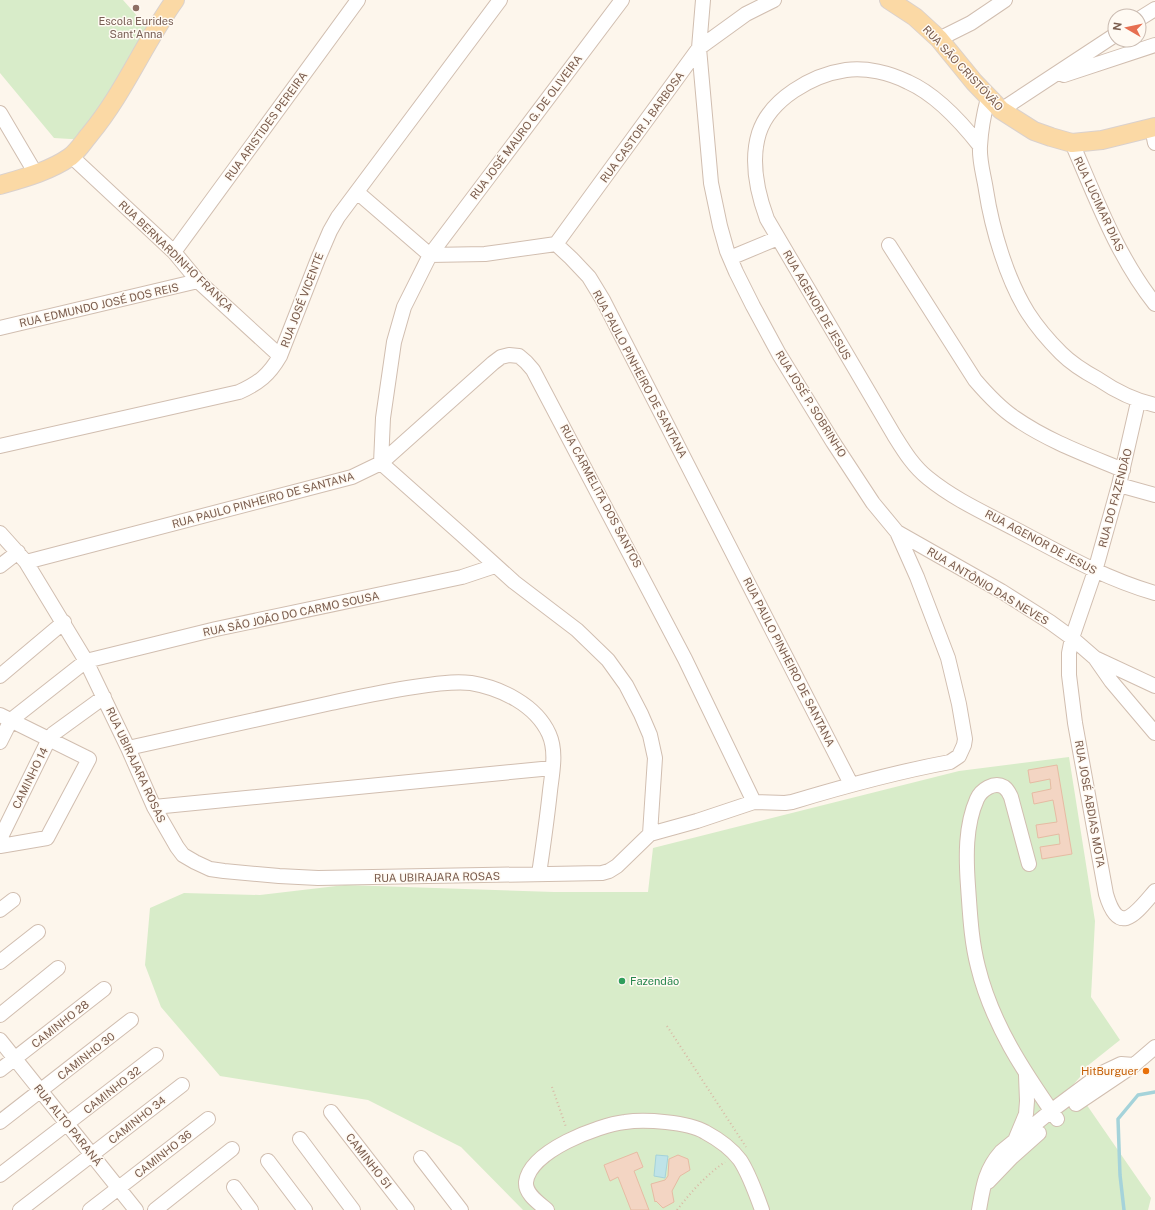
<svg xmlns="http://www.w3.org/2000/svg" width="1155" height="1210" font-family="'Public Sans',sans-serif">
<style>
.green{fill:#d8ecc9}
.water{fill:#bfe3e8;stroke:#a5d3da}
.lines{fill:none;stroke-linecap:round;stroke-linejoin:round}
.stream{stroke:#a5d3da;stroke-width:3.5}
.building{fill:#f3d5c3;stroke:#e6bba3}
.minor-casing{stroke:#d1beb0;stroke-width:16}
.major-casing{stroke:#dad1cd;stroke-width:20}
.path{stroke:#d9b8a5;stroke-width:2;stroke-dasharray:1 3;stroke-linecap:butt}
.minor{stroke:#fff;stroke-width:14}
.major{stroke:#fbd9a5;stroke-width:18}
.education-dot{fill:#8d6e63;stroke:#fffaf3;stroke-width:1.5}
.leisure-dot{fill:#2e9e5b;stroke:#fffaf3;stroke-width:1.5}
.food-dot{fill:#e8710a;stroke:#fffaf3;stroke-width:1.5}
.labels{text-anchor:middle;stroke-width:3;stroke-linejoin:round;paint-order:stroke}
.education-label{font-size:11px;fill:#785e54;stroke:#fffaf3}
.street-label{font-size:11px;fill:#7a5c4d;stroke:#fffaf3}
.leisure-label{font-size:11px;fill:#27864d;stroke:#fffaf3;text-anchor:start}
.food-label{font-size:11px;fill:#c56008;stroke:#fffaf3;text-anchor:end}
</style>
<rect width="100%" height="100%" fill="#fdf6ec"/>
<path class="green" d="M 0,0 L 123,0 L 154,35 L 87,140 L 54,138 L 0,73 Z
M 1069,757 L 1095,921 L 1091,997 L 1120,1040 L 1081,1071 L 1080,1077 L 1073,1085 L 1151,1198 L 1148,1210 L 523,1210 L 461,1147 L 368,1100 L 220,1076 L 161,1007 L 145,965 L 150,908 L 184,893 L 260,895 L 345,885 L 554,892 L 648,892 L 653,848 L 959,771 Z"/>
<path class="water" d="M 656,1155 L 668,1156 L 665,1178 L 654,1176 Z"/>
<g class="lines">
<path class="stream" d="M 1124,1210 L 1120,1175 L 1118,1119 L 1138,1095 L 1155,1092"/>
</g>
<path class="building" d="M 1057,765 L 1072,854 L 1042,859 L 1040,847 L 1060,844 L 1059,834 L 1038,838 L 1036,825 L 1057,822 L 1053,800 L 1034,804 L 1032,793 L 1051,789 L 1050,779 L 1030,783 L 1028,770 Z
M 637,1152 L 643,1167 L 634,1171 L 649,1210 L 631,1210 L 618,1177 L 610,1181 L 604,1165 Z
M 678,1155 L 688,1159 L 690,1170 L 680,1176 L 672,1191 L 674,1202 L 663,1208 L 656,1201 L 655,1202 L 651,1184 L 665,1180 L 668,1176 L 669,1159 Z"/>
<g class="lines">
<g class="minor-casing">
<path id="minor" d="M 1139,19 L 1155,9
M 939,39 L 971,23 L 1005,0
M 1064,75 L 1155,45
M 988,98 C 984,113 981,129 980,146 C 979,161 984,176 986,190 C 992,229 1007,280 1028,313 C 1037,327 1049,341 1061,353 C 1071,363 1085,372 1098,379 C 1117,392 1133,400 1155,405
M 1001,110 L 1115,35
M 0,113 L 36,174
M 1152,128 L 1155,143
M 1072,143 C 1096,198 1117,256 1155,304
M 980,146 C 962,123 935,94 908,82 C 890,73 866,67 846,70 C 812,75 770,99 759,133 C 750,162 757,192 767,219 L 894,435 C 904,451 913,466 928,478 C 955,500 987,514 1017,530 C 1062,554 1106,579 1155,593
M 71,156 L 174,252 L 198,281 L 280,356
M 357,192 L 430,255
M 556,244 L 571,258 L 589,277 L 603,300 L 851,784
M 556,244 L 699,48 L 746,14 L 774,0
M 889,245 L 975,380 C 987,394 1000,408 1015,418 C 1048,441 1087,455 1123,470
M 174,252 L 358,0
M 430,255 L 485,254 L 556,244
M 730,258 L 778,238
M 0,328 L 198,281
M 1138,402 L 1119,485 L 1095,571 L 1072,638 L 1069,653 L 1069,675 L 1075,723 L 1106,894 C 1119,938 1136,913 1155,891
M 0,446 L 239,392 C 259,383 269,375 280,356 L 318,259 L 330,231 L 338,217 L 500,0
M 381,463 L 383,418 L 394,342 L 404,307 L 430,255 L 622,0
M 381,463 L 461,534 L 514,582 L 577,630 L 608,660 L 626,685 L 641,714 L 650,735 L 655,758 L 650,834
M 1119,485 L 1155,495
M 897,532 L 1001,591 L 1050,622 L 1072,638 L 1095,658 L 1111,681 L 1155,733
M 0,533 L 26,562 L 86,661 L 128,748 L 154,807 L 177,847 L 183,855 L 195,862 L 210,869 L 224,871 L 279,876 L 318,878 L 602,873 L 609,871 L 617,866 L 650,834 L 697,821 L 754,802 L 785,803 L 792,802 C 845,786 896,772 950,762 L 959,756 L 964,745 L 965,739 L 959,704 L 948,658 L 917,577 L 897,532 L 873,503 L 833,442 L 779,354 L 753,306 L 736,272 L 727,251 L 720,226 L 711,183 L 699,48 L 703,0
M 26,562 L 352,477 L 381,463 L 493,363 L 501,357 L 509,355 L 519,356 L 526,362 L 533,370 L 685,659 L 754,802
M 0,566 L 18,552
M 1095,658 L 1155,686
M 0,676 L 64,622
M 0,715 L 89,759 L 47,838 L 0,846
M 0,742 L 11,720 L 86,661 L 216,629 L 462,577 L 495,566
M 128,748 C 196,733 264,718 331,703 C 359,697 386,691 414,687 C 433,684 453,681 471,683 C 501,688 536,705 549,734 C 557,752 552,773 550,791 C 547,819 543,847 539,874
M 154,807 L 552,768
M 0,839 L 49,739 L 53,734 L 104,697
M 1029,864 L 1011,797 C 1009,793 1008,790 1004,787 C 994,781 981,790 977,799 C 965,826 966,858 968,886 C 970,913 971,940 978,967 C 992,1024 1024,1072 1057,1119
M 0,910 L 13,900
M 0,962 L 38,932
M 0,1015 L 58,968
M 0,1040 L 136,1210
M 0,1070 L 104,989
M 1076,1104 L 1134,1065 L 1155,1047
M 331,1112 L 407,1210
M 0,1122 L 131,1020
M 1016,1138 L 1026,1114 L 1027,1101 L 1026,1075
M 300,1139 L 353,1210
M 421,1158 L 461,1210
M 268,1161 L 305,1210
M 0,1175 L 156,1055
M 988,1182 L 1012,1157 L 1039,1133
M 234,1187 L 251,1210
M 20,1210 L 182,1085
M 90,1210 L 208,1119
M 155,1210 L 232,1149
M 547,1210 C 539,1203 525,1194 526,1182 C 530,1151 598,1125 625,1122 C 645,1119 688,1122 705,1132 C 718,1139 731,1148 740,1160 C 748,1172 757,1196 762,1210
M 979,1210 C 983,1187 985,1170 1001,1152 L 1051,1111 L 1102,1073 L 1121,1064 L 1134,1065"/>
</g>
<g class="major-casing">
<path id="major" d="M 889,0 L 915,17 L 939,39 L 974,82 L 1001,110 L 1034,131 L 1051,137 L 1072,143 L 1102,140 L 1155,127
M 0,185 C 24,178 50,171 70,157 C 78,151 84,141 90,134 C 124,93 144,43 175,0"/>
</g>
<path class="path" d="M 667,1026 L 746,1147
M 552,1087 L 566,1127
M 677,1210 C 691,1192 706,1175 725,1162"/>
<use href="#minor" class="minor"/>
<use href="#major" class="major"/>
</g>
<circle class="education-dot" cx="136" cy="8" r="4"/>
<circle class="leisure-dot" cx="622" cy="981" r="4"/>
<circle class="food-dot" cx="1146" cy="1071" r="4"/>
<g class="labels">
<g class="education-label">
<text x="136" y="25">Escola Eurides<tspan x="136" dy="13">Sant'Anna</tspan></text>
</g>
<g class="street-label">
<text transform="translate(963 68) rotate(47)" y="4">RUA SÃO CRISTÓVÃO</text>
<text transform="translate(266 126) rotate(-54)" y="4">RUA ARISTIDES PEREIRA</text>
<text transform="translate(526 127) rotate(-53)" y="4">RUA JOSÉ MAURO G. DE OLIVEIRA</text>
<text transform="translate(642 127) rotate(-54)" y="4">RUA CASTOR J. BARBOSA</text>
<text transform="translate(1099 204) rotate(65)" y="4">RUA LUCIMAR DIAS</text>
<text transform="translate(176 256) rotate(44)" y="4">RUA BERNARDINHO FRANÇA</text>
<text transform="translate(302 300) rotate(-69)" y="4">RUA JOSÉ VICENTE</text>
<text transform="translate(99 305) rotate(-13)" y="4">RUA EDMUNDO JOSÉ DOS REIS</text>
<text transform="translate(817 305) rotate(60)" y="4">RUA AGENOR DE JESUS</text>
<text transform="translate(640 374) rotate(62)" y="4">RUA PAULO PINHEIRO DE SANTANA</text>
<text transform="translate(811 404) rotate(58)" y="4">RUA JOSÉ P. SOBRINHO</text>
<text transform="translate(601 496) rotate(62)" y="4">RUA CARMELITA DOS SANTOS</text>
<text transform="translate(1115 498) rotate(-75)" y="4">RUA DO FAZENDÃO</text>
<text transform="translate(263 500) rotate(-15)" y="4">RUA PAULO PINHEIRO DE SANTANA</text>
<text transform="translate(1041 542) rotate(28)" y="4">RUA AGENOR DE JESUS</text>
<text transform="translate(988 586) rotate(31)" y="4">RUA ANTÔNIO DAS NEVES</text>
<text transform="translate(291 614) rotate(-12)" y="4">RUA SÃO JOÃO DO CARMO SOUSA</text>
<text transform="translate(789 662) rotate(63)" y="4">RUA PAULO PINHEIRO DE SANTANA</text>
<text transform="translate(136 765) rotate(65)" y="4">RUA UBIRAJARA ROSAS</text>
<text transform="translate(30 778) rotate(-64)" y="4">CAMINHO 14</text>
<text transform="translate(1090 804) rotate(80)" y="4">RUA JOSÉ ABDIAS MOTA</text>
<text transform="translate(437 877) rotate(-1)" y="4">RUA UBIRAJARA ROSAS</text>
<text transform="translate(60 1024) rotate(-38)" y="4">CAMINHO 28</text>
<text transform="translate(86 1056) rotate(-38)" y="4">CAMINHO 30</text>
<text transform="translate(112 1090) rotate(-38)" y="4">CAMINHO 32</text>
<text transform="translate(137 1120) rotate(-38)" y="4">CAMINHO 34</text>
<text transform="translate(68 1125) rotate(51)" y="4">RUA ALTO PARANÁ</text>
<text transform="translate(163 1154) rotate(-38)" y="4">CAMINHO 36</text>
<text transform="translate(369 1161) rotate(52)" y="4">CAMINHO 51</text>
</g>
<g class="leisure-label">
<text x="630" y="985">Fazendão</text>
</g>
<g class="food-label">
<text x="1138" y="1075">HitBurguer</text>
</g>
</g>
<g transform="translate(1127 28) rotate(279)"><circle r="19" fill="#fffaf3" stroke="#cabbb1"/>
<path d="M0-3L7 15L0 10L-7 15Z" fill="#e76f51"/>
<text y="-6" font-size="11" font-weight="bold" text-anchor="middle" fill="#7a5c4d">N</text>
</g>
</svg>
